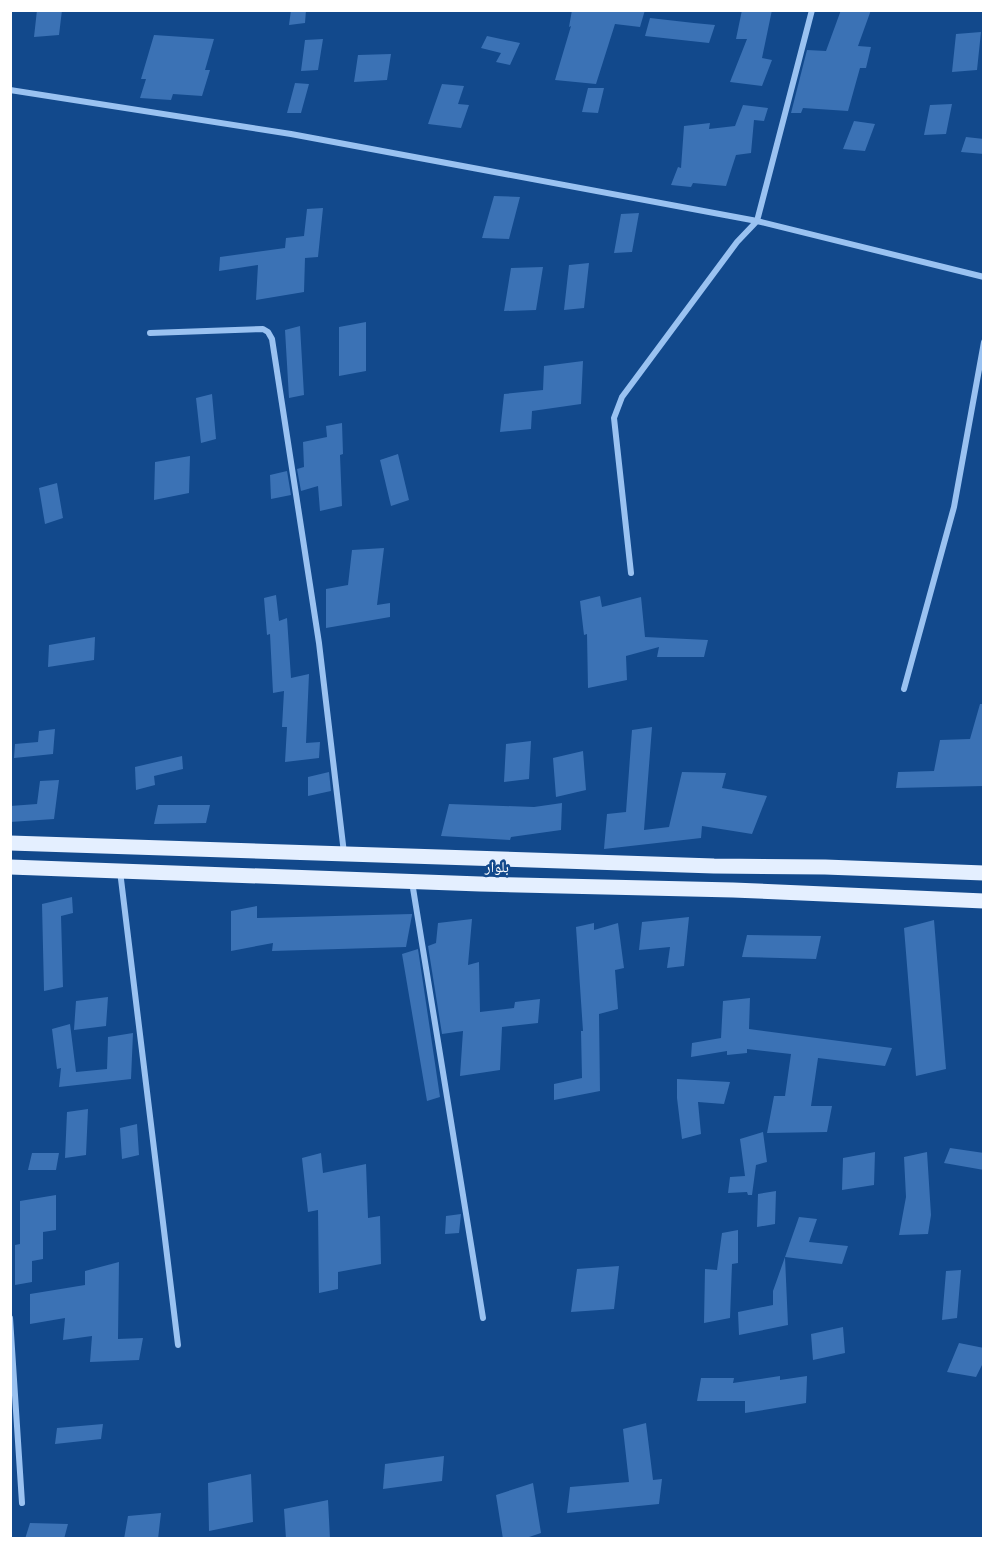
<svg xmlns="http://www.w3.org/2000/svg" width="994" height="1549" font-family="Helvetica,'Noto Naskh Arabic',sans-serif">
<style>
.building{fill:#3b72b5}
.lines{fill:none;stroke-linecap:round;stroke-linejoin:round}
.minor{stroke:#9ac2f1;stroke-width:6}
.primary{stroke:#e4efff;stroke-width:15}
.labels{text-anchor:middle;stroke-width:5;stroke-linejoin:round;paint-order:stroke}
.street-label{font-size:15px;fill:#fff;stroke:#12498c}
</style>
<rect width="100%" height="100%" fill="#12498c"/>
<path class="building" d="M 37,10 L 62,10 L 59,35 L 34,37 Z
M 291,10 L 306,10 L 305,23 L 289,25 Z
M 572,10 L 645,10 L 640,27 L 615,24 L 596,84 L 555,80 L 571,26 L 569,27 Z
M 742,10 L 772,10 L 762,58 L 772,60 L 762,86 L 730,82 L 747,39 L 736,39 Z
M 841,10 L 871,10 L 858,46 L 871,47 L 866,68 L 860,68 L 848,111 L 803,108 L 801,113 L 791,113 L 807,50 L 826,51 Z
M 650,18 L 694,23 L 715,25 L 709,43 L 645,36 Z
M 981,32 L 977,70 L 952,72 L 956,34 Z
M 154,35 L 214,39 L 205,70 L 210,70 L 202,96 L 173,94 L 171,100 L 140,98 L 146,79 L 141,79 Z
M 487,36 L 520,43 L 510,65 L 496,62 L 501,53 L 481,48 Z
M 323,39 L 318,70 L 301,71 L 305,40 Z
M 391,54 L 387,80 L 354,82 L 358,55 Z
M 295,83 L 309,84 L 301,113 L 287,113 Z
M 442,84 L 464,86 L 458,104 L 469,105 L 461,128 L 428,124 Z
M 588,88 L 604,88 L 598,113 L 582,112 Z
M 952,104 L 946,134 L 924,135 L 930,105 Z
M 743,105 L 768,108 L 764,121 L 754,120 L 751,153 L 736,155 L 726,186 L 693,183 L 691,187 L 671,185 L 678,167 L 681,168 L 684,126 L 710,123 L 709,129 L 735,126 Z
M 854,121 L 875,124 L 865,151 L 843,149 Z
M 966,137 L 984,139 L 984,154 L 961,152 Z
M 494,196 L 520,197 L 509,239 L 482,238 Z
M 323,208 L 318,257 L 305,258 L 304,292 L 256,300 L 258,265 L 219,271 L 220,257 L 285,248 L 286,238 L 304,236 L 307,209 Z
M 639,213 L 632,252 L 614,253 L 621,214 Z
M 589,263 L 584,308 L 564,310 L 569,265 Z
M 543,267 L 536,310 L 504,311 L 511,268 Z
M 366,322 L 366,371 L 339,376 L 339,327 Z
M 300,326 L 304,395 L 289,398 L 285,330 Z
M 583,361 L 581,404 L 532,411 L 531,429 L 500,432 L 504,394 L 543,390 L 544,366 Z
M 212,394 L 216,439 L 201,443 L 196,398 Z
M 342,423 L 343,454 L 340,455 L 342,506 L 320,511 L 318,486 L 301,491 L 297,469 L 304,467 L 303,442 L 327,437 L 326,426 Z
M 398,454 L 409,500 L 391,506 L 380,460 Z
M 190,456 L 189,493 L 154,500 L 155,462 Z
M 287,471 L 291,495 L 271,499 L 270,475 Z
M 57,483 L 63,518 L 45,524 L 39,488 Z
M 384,548 L 377,605 L 390,603 L 390,617 L 326,628 L 326,589 L 348,585 L 352,550 Z
M 276,595 L 279,621 L 287,618 L 291,678 L 309,674 L 306,743 L 320,742 L 319,758 L 285,762 L 287,727 L 282,727 L 284,691 L 273,693 L 270,634 L 267,635 L 264,598 Z
M 600,596 L 602,607 L 641,597 L 645,637 L 708,640 L 704,657 L 657,657 L 659,647 L 626,656 L 627,680 L 588,688 L 587,634 L 584,635 L 580,601 Z
M 95,637 L 94,660 L 48,667 L 49,645 Z
M 980,704 L 984,704 L 984,786 L 896,788 L 898,772 L 934,771 L 940,740 L 970,739 Z
M 652,727 L 644,830 L 669,827 L 682,772 L 726,773 L 722,788 L 767,796 L 752,834 L 702,826 L 701,838 L 604,849 L 607,814 L 626,812 L 632,730 Z
M 55,729 L 53,754 L 14,758 L 15,744 L 38,742 L 39,731 Z
M 531,741 L 529,779 L 504,782 L 506,744 Z
M 583,751 L 586,790 L 556,797 L 553,758 Z
M 182,756 L 183,769 L 154,776 L 155,785 L 136,790 L 135,767 Z
M 329,772 L 331,791 L 308,796 L 308,777 Z
M 59,780 L 54,819 L 10,822 L 10,806 L 37,804 L 40,781 Z
M 562,803 L 561,830 L 511,837 L 510,840 L 441,836 L 449,804 L 534,807 Z
M 158,805 L 210,805 L 206,823 L 154,824 Z
M 72,897 L 73,913 L 61,916 L 63,987 L 44,991 L 42,904 Z
M 257,906 L 257,918 L 412,914 L 412,915 L 406,947 L 272,951 L 273,943 L 231,951 L 231,911 Z
M 689,917 L 684,966 L 667,968 L 670,947 L 639,950 L 642,922 Z
M 472,919 L 468,965 L 479,962 L 480,1012 L 514,1008 L 515,1002 L 540,999 L 538,1023 L 502,1027 L 500,1070 L 460,1076 L 463,1031 L 442,1034 L 428,946 L 436,943 L 438,923 Z
M 934,920 L 946,1069 L 916,1076 L 904,928 Z
M 594,923 L 594,930 L 618,923 L 624,968 L 615,970 L 618,1009 L 599,1014 L 600,1091 L 554,1100 L 554,1084 L 582,1078 L 581,1031 L 583,1031 L 576,927 Z
M 747,935 L 821,936 L 816,959 L 742,957 Z
M 418,949 L 440,1097 L 427,1101 L 402,954 Z
M 108,997 L 106,1026 L 74,1030 L 76,1001 Z
M 750,998 L 749,1029 L 892,1048 L 885,1066 L 818,1058 L 811,1106 L 832,1106 L 827,1132 L 767,1133 L 774,1096 L 785,1096 L 791,1054 L 747,1049 L 747,1053 L 727,1055 L 727,1051 L 691,1057 L 692,1043 L 721,1038 L 723,1001 Z
M 70,1024 L 76,1072 L 107,1069 L 108,1037 L 133,1033 L 131,1079 L 59,1087 L 61,1068 L 57,1069 L 52,1029 Z
M 677,1079 L 730,1082 L 724,1104 L 698,1102 L 701,1134 L 682,1139 L 677,1098 Z
M 88,1109 L 86,1155 L 65,1158 L 67,1112 Z
M 137,1124 L 139,1155 L 122,1159 L 120,1128 Z
M 763,1132 L 767,1162 L 756,1165 L 752,1195 L 748,1195 L 747,1192 L 728,1193 L 730,1177 L 745,1176 L 740,1139 Z
M 950,1148 L 984,1153 L 984,1170 L 944,1163 Z
M 875,1152 L 874,1185 L 842,1190 L 843,1158 Z
M 927,1152 L 931,1215 L 928,1234 L 899,1235 L 906,1197 L 904,1157 Z
M 32,1153 L 59,1153 L 56,1170 L 28,1170 Z
M 321,1153 L 323,1173 L 366,1164 L 368,1218 L 380,1216 L 381,1264 L 338,1272 L 338,1289 L 319,1293 L 318,1210 L 308,1212 L 302,1158 Z
M 776,1191 L 775,1224 L 757,1227 L 758,1194 Z
M 56,1195 L 56,1230 L 43,1232 L 43,1259 L 32,1261 L 32,1282 L 15,1285 L 15,1245 L 20,1244 L 20,1201 Z
M 461,1214 L 459,1233 L 445,1234 L 446,1216 Z
M 799,1217 L 817,1219 L 809,1242 L 848,1246 L 842,1264 L 785,1257 Z
M 738,1230 L 738,1263 L 732,1264 L 730,1318 L 704,1323 L 705,1269 L 717,1270 L 722,1233 Z
M 785,1257 L 788,1325 L 739,1335 L 738,1312 L 773,1305 L 773,1291 Z
M 119,1262 L 118,1339 L 143,1338 L 139,1360 L 90,1362 L 92,1336 L 63,1340 L 65,1318 L 30,1324 L 30,1294 L 85,1285 L 85,1271 Z
M 619,1266 L 614,1309 L 571,1312 L 577,1269 Z
M 961,1270 L 957,1318 L 942,1320 L 946,1271 Z
M 843,1327 L 845,1353 L 813,1360 L 811,1334 Z
M 959,1343 L 984,1348 L 984,1361 L 976,1377 L 947,1372 Z
M 780,1376 L 780,1380 L 807,1376 L 806,1403 L 745,1413 L 745,1401 L 697,1401 L 701,1378 L 734,1378 L 733,1383 Z
M 646,1423 L 653,1480 L 662,1479 L 659,1504 L 567,1513 L 570,1487 L 629,1482 L 623,1429 Z
M 103,1424 L 101,1439 L 55,1444 L 57,1428 Z
M 444,1456 L 442,1481 L 383,1489 L 385,1464 Z
M 251,1474 L 253,1522 L 209,1531 L 208,1483 Z
M 533,1483 L 541,1533 L 523,1539 L 503,1539 L 496,1495 Z
M 328,1500 L 330,1539 L 286,1539 L 284,1509 Z
M 161,1513 L 158,1539 L 124,1539 L 128,1516 Z
M 30,1523 L 68,1524 L 64,1539 L 25,1539 Z"/>
<g class="lines">
<path class="minor" d="M 10,90 L 291,134 L 757,221 L 984,277
M 150,333 L 263,329 L 268,332 L 272,339 L 319,643 L 344,853
M 631,573 L 614,418 L 622,397 L 737,242 L 757,221 L 812,10
M 904,689 L 954,507 L 984,342
M 120,871 L 178,1345
M 412,882 L 483,1318
M 10,1318 L 22,1503"/>
<path class="primary" d="M 10,843 L 714,866 L 825,867 L 984,873
M 10,867 L 480,884 L 733,890 L 984,901"/>
</g>
<g class="labels">
<g class="street-label">
<text transform="translate(497 867) rotate(1)" y="5">بلوار</text>
</g>
</g>
<rect width="994" height="1549" fill="none" stroke="#ffffff" stroke-width="24"/>
</svg>
